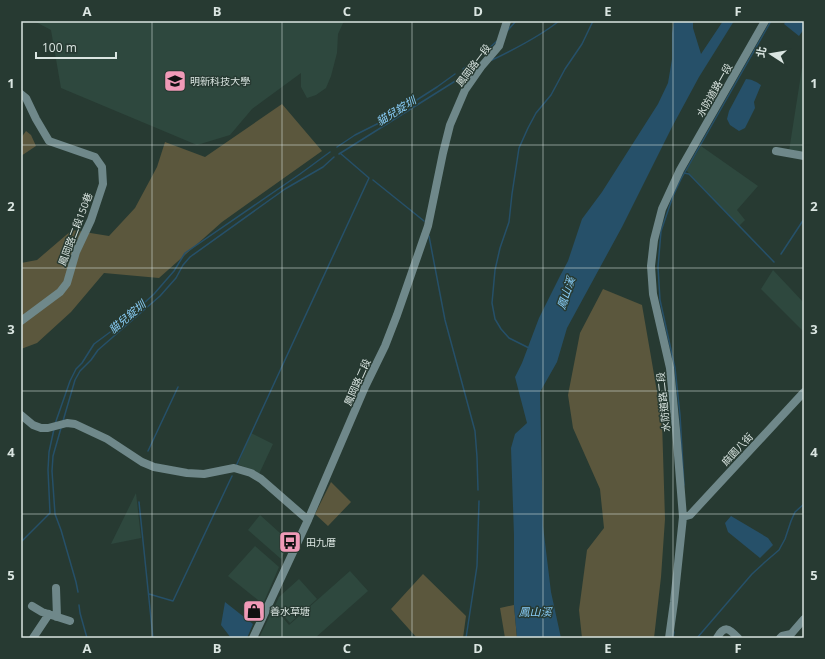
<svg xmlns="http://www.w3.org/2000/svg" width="825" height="659" font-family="'Open Sans','Noto Sans TC',sans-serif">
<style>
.built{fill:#2e483e}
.green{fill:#5b573d}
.water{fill:#265069}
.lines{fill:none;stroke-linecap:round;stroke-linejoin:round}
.stream{stroke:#265069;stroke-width:1.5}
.minor{stroke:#6f888a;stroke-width:8}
.grid{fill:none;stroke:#dae5e1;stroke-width:1;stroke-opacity:0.55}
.labels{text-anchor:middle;stroke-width:3;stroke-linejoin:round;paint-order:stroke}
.street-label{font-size:10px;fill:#dae5e1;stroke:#273a32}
.poi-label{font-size:10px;fill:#dae5e1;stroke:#273a32;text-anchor:start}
.water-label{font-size:11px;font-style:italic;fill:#89cef9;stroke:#273a32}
.neatline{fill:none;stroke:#dae5e1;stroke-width:1.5}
.grid-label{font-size:13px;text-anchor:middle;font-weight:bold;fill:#dae5e1}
</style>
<rect width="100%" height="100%" fill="#273a32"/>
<path class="built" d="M 34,21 L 344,21 L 338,34 L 337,53 L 331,76 L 326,88 L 316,95 L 307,98 L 301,87 L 301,73 L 252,109 L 230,135 L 197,145 L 61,88 L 51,30 Z
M 802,68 L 804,69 L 804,154 L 789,151 Z
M 701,146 L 758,186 L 737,210 L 745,220 L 739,226 L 686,170 Z
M 773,270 L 804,303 L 804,332 L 761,289 Z
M 251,433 L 273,444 L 259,474 L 238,464 Z
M 136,493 L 141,538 L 111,544 Z
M 260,515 L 290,542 L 281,559 L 248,530 Z
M 255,546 L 279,567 L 263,604 L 228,576 Z
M 350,571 L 368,591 L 315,638 L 259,638 L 274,607 L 289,625 Z
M 299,579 L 317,599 L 290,623 L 275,606 L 279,597 Z"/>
<path class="green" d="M 282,104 L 322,151 L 222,222 L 159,278 L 104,273 L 71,312 L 37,343 L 21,349 L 21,263 L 37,260 L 72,230 L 109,236 L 135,208 L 157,167 L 165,142 L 205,157 Z
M 26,131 L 31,135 L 36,146 L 21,156 L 21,138 Z
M 603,289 L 642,305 L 650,351 L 662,421 L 665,519 L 661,577 L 654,638 L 582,638 L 579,610 L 587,550 L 604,528 L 600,489 L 573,428 L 568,395 L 580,333 Z
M 331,482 L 351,502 L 328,526 L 315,514 Z
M 423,574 L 466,616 L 463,638 L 417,638 L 391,609 Z
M 514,605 L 517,638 L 505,638 L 500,608 Z"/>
<path class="water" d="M 674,21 L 693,21 L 693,28 L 701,54 L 723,21 L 734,21 L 699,77 L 672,127 L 622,227 L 567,328 L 557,362 L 540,392 L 543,526 L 551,592 L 561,638 L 517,638 L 514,605 L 514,535 L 511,448 L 515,434 L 527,423 L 515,377 L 522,363 L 539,318 L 560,276 L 568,261 L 582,219 L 602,192 L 658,104 L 668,83 L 672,59 L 672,33 Z
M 786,21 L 804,21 L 804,29 L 799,36 L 784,24 Z
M 746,79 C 751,79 757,82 761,85 L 754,102 L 755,108 L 745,128 L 739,131 L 730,125 L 727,119 L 729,111 Z
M 731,516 L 768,538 L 773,545 L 760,558 L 728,532 L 725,523 Z
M 225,602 L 253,624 L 247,638 L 231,638 L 221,625 Z"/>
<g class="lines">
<path class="stream" d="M 508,30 L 516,21
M 478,58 L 485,52 L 497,41
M 492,60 C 515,49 539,37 559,21
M 463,69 L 472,62
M 337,147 L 355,135 L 387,119 L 437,87 L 455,74
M 339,154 L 476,68
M 684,173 L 689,174 L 774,262
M 373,180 L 424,221
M 429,236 L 445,320 L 475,431 L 477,457 L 478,490
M 781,254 L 804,219
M 529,348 L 509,338 L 501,329 L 495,319 L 492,303 L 495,270 L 500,248 L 509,222 L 512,194 L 519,148 L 528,128 L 536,113 L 551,95 L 565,69 L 582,44 L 593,21
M 63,421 L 75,380 L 80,371 L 91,360 L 98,350 L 160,296 L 176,278 L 183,265 L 190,257 L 285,189 L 323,167 L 334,157
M 55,424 L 70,381 L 76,369 L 82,363 L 94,344 L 121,324 L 154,294 L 174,271 L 185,253 L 300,174 L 330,152
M 61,428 L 53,456 L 52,471 L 55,514 L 61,530 L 76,582 L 78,592
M 148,451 L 178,387
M 236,466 L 369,178 L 340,153
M 684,485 L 680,415 L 675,368 L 660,300 L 658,267 L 661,231 L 673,196 L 681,179 L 771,21
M 139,502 L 153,638
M 21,542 L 50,513 L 48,470 L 49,452 L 54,429
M 149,594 L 173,601 L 232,476
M 79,605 L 80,613 L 87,638
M 466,638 L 477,566 L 479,501
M 673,638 L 674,632
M 697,638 L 752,574 L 765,562 L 779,550 L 785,539 L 791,521 L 795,512 L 804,504"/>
<path class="minor" d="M 21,94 L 26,98 L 36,119 L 49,141 L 95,157 L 102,167 L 103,184 L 91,220 L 76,252 L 67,283 L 60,292 L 21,321
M 776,151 L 804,156
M 21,415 L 33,425 L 41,428 L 48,428 L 67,423 L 75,424 L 107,439 L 142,462 L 154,467 L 187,473 L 204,474 L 234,468 L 251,473 L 261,479 L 308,520
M 683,517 L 690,515 L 804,392
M 56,588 L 57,617
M 32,606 L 42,612 L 70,621
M 33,638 L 49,614
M 253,638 L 308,520 L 365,387 L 385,346 L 397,315 L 428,226 L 443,153 L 450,125 L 465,90 L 481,67 L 499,46 L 507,21
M 669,638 L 674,602 L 683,517 L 676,430 L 670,368 L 653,294 L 651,266 L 654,240 L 662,209 L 680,170 L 765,21
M 717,638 C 724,625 729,628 738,638
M 780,638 L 782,636 L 791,634 L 804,619"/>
</g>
<path class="grid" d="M 152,21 L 152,638M 282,21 L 282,638M 412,21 L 412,638M 543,21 L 543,638M 673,21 L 673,638M 21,145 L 804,145M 21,268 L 804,268M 21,391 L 804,391M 21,514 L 804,514"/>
<defs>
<g id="university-square" transform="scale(1.15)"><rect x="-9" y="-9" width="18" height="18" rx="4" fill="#f09ab7" stroke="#273a32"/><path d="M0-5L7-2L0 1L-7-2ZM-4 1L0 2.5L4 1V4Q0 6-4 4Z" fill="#111"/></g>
<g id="bus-square" transform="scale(1.15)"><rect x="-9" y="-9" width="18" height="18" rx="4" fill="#f09ab7" stroke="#273a32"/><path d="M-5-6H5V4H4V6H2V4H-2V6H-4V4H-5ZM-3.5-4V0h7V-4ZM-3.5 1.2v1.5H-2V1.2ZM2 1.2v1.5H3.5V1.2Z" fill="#111"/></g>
<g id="shop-square" transform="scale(1.15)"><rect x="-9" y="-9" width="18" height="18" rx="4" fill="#f09ab7" stroke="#273a32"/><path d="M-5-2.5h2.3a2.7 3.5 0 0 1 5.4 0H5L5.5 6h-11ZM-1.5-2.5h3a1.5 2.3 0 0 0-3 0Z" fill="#111"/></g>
</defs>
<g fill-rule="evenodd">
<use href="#university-square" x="175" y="81"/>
<use href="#bus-square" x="290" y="542"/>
<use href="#shop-square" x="254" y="611"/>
</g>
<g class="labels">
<g class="street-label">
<text transform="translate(473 65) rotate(-53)" y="4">鳳岡路一段</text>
<text transform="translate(714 90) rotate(-60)" y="4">水防道路一段</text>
<text transform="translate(75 229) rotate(-69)" y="4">鳳岡路二段150巷</text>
<text transform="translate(357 382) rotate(-66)" y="4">鳳岡路二段</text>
<text transform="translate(663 402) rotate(-96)" y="4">水防道路二段</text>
<text transform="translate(737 449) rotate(-47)" y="4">麻園八街</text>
</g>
<g class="poi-label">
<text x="190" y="85">明新科技大學</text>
<text x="306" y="546">田九厝</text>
<text x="270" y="615">善水草塘</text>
</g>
<g class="water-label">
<text transform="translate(396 111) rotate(-32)" y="4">貓兒錠圳</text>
<text transform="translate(566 293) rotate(-71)" y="4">鳳山溪</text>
<text transform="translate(127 317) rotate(-40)" y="4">貓兒錠圳</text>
<text x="535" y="616">鳳山溪</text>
</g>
</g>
<rect width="825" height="659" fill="none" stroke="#273a32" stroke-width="44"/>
<g transform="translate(771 54) rotate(282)" stroke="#273a32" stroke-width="3" paint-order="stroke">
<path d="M0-3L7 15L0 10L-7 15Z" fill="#dae5e1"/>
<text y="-6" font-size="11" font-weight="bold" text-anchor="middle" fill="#dae5e1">北</text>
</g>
<path d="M36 52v6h80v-6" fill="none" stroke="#dae5e1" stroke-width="2"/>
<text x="42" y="52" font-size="12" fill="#dae5e1" stroke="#273a32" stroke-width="3" paint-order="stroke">100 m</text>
<rect x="22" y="22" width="781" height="615" class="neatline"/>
<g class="grid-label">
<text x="87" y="16">A</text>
<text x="217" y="16">B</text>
<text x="347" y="16">C</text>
<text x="478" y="16">D</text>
<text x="608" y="16">E</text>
<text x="738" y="16">F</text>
<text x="11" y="88">1</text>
<text x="814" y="88">1</text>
<text x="11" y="211">2</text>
<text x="814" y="211">2</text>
<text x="11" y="334">3</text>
<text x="814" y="334">3</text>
<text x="11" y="457">4</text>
<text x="814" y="457">4</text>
<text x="11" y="580">5</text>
<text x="814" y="580">5</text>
<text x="87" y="653">A</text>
<text x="217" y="653">B</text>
<text x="347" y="653">C</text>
<text x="478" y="653">D</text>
<text x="608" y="653">E</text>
<text x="738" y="653">F</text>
</g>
</svg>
